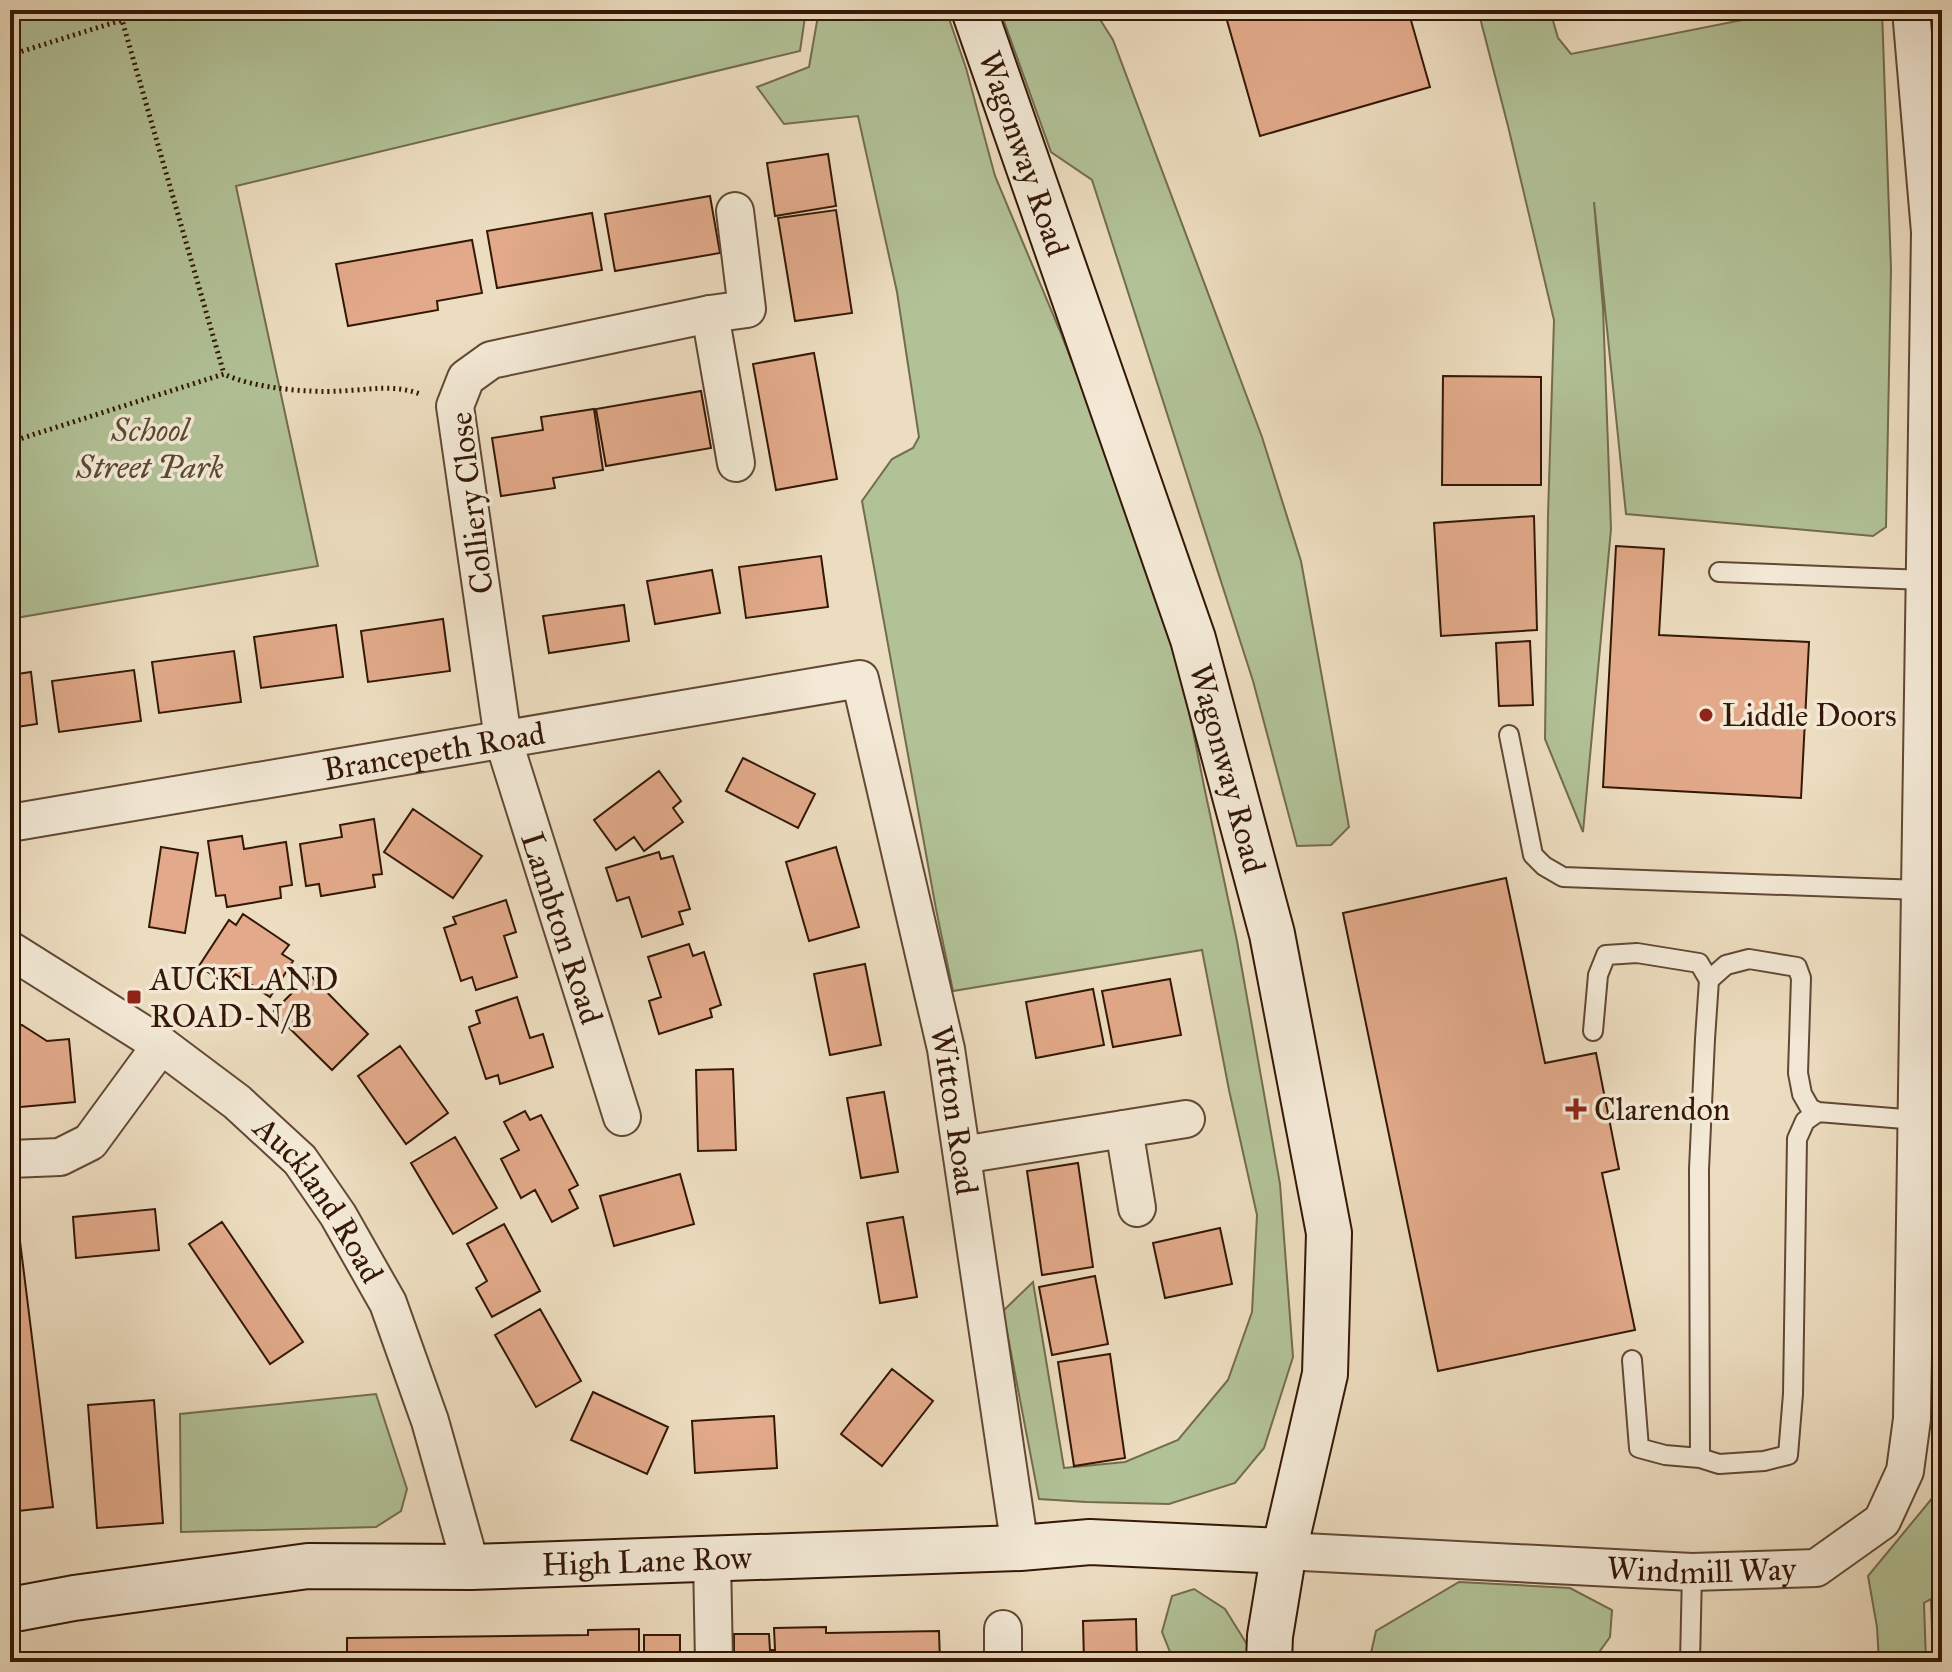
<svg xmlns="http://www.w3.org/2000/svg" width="1952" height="1672" font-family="'IM FELL Great Primer',serif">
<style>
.green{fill:#b2c297;stroke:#736c4e;stroke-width:2}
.building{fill:#e2aa8a;stroke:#341706;stroke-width:2}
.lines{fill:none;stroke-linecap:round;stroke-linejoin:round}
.lane-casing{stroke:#624834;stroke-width:22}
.street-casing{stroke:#624834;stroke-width:40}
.secondary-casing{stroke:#341706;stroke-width:48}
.path{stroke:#341706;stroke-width:5;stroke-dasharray:2 4;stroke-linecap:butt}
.lane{stroke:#f3e9d6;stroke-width:18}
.street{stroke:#f3e9d6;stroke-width:36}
.secondary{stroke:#f3e9d6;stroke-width:44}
.poi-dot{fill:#8f2418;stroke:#f3e9d6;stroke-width:3}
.labels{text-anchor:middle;stroke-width:7;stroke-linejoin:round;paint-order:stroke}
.street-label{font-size:32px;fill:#341706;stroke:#f3e9d6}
.park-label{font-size:32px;font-style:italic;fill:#5a4a32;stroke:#f3e9d6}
.poi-label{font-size:32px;fill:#341706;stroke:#f3e9d6;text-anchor:start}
</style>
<rect width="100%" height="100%" fill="#edddc0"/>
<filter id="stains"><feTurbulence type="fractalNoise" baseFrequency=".0025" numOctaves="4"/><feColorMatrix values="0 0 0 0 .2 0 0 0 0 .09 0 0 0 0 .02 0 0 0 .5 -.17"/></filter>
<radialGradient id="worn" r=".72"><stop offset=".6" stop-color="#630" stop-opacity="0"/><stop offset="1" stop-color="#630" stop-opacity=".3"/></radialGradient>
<path class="green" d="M 30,10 L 806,10 L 800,51 L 236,186 L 318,566 L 10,619 L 10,15 Z
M 819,10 L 946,10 L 966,68 L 995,176 L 1060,331 L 1148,560 L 1180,666 L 1204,786 L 1237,941 L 1280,1184 L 1293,1357 L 1264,1448 L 1235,1483 L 1169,1504 L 1086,1502 L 1039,1499 L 1003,1311 L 1033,1282 L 1064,1468 L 1125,1462 L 1178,1440 L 1228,1380 L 1252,1312 L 1257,1215 L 1229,1090 L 1202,950 L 953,991 L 936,909 L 862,501 L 892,459 L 913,448 L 919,437 L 897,292 L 858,116 L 784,124 L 757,87 L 809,67 Z
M 1000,10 L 1094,10 L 1113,40 L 1262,437 L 1301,561 L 1349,827 L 1331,845 L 1297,846 L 1253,681 L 1092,180 L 1051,152 Z
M 1478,10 L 1550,10 L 1558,38 L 1571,54 L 1793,10 L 1882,10 L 1891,269 L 1886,527 L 1873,536 L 1626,514 L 1594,202 L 1603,308 L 1611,529 L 1583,832 L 1545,739 L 1548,516 L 1554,320 L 1508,126 Z
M 1942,1338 L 1942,1662 L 1933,1662 L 1931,1599 L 1924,1603 L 1926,1662 L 1879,1662 L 1877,1627 L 1868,1576 L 1934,1496 Z
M 376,1394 L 407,1489 L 401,1511 L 376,1527 L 181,1532 L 180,1414 Z
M 1459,1582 L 1570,1588 L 1612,1610 L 1610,1637 L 1592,1662 L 1369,1662 L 1376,1631 Z
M 1194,1589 L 1225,1609 L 1253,1654 L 1253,1662 L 1174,1662 L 1162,1632 L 1172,1596 Z"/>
<path class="building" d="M 1224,10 L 1408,10 L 1430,87 L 1260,136 Z
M 828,154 L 836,206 L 775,216 L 767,163 Z
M 710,196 L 720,253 L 615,271 L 605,214 Z
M 836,210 L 852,313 L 795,321 L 778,218 Z
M 592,213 L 602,270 L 497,288 L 487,231 Z
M 472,240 L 482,293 L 437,301 L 438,310 L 348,326 L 336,264 Z
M 814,353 L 837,479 L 776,490 L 753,364 Z
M 1443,376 L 1541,377 L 1541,485 L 1442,485 Z
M 701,391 L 711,448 L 606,466 L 596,409 Z
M 594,409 L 603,470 L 553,478 L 555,488 L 501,496 L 492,438 L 543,430 L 541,417 Z
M 1534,516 L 1537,630 L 1441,636 L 1434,523 Z
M 1616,546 L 1664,549 L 1659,635 L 1809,642 L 1801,798 L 1603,787 Z
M 821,556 L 828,607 L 746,618 L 739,567 Z
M 712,570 L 720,613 L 655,624 L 647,581 Z
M 624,605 L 629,641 L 549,653 L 543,616 Z
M 443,619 L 450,671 L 368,682 L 361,631 Z
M 336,625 L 343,677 L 261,688 L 254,637 Z
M 1530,641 L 1533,705 L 1499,706 L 1496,643 Z
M 234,651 L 241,702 L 159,713 L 152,662 Z
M 134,670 L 141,721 L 59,732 L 52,681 Z
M 31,672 L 37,724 L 10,728 L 10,675 Z
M 743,758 L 815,794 L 798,828 L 726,791 Z
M 659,771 L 681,801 L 673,808 L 683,822 L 644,851 L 634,837 L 616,850 L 594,820 Z
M 413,809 L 482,856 L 453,898 L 384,852 Z
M 374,819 L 382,874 L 373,875 L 375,887 L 321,896 L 319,884 L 306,886 L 300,844 L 342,837 L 340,825 Z
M 242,836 L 244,849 L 286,842 L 292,885 L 280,887 L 281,898 L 227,907 L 225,895 L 216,896 L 208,841 Z
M 161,847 L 198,853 L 185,933 L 149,927 Z
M 836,847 L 859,927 L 809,941 L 786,862 Z
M 659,852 L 661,859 L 673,856 L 690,909 L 679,912 L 683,924 L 642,937 L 629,897 L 617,901 L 606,868 Z
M 1506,878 L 1545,1063 L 1596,1053 L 1619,1169 L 1602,1173 L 1635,1330 L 1438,1371 L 1343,913 Z
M 506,900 L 516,932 L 504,936 L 517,977 L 476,990 L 472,977 L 461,981 L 444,928 L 456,924 L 453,917 Z
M 243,914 L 289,945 L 282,954 L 293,961 L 270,997 L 235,974 L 227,985 L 199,966 L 229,920 L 236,925 Z
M 689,944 L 693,956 L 704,952 L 721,1005 L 710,1009 L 712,1017 L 659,1034 L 649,1001 L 661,997 L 648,957 Z
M 865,964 L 881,1045 L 830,1055 L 814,974 Z
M 310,975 L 368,1034 L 332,1070 L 273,1012 Z
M 1170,979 L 1181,1035 L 1113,1047 L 1102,991 Z
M 1093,989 L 1104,1045 L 1036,1058 L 1026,1002 Z
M 517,997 L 530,1038 L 543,1034 L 553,1067 L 500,1084 L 498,1075 L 486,1079 L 469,1027 L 480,1023 L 476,1011 Z
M 10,1017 L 11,1026 L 22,1025 L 47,1041 L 69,1039 L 75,1102 L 10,1108 L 10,1091 L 17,1090 L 15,1062 L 10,1063 Z
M 400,1046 L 448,1113 L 406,1144 L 358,1076 Z
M 733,1069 L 736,1150 L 698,1151 L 696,1070 Z
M 884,1092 L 898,1172 L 861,1178 L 847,1098 Z
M 525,1111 L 530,1120 L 541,1115 L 578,1185 L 569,1190 L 578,1208 L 552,1222 L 535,1190 L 521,1198 L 501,1159 L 519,1150 L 504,1122 Z
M 455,1137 L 497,1208 L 453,1234 L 411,1163 Z
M 1078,1163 L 1093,1267 L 1042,1275 L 1027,1171 Z
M 680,1174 L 694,1224 L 614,1246 L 600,1196 Z
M 155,1209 L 159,1250 L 76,1258 L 73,1217 Z
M 903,1217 L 917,1297 L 880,1303 L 867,1223 Z
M 222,1222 L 303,1342 L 270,1364 L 189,1244 Z
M 504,1224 L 540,1291 L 492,1317 L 476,1288 L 487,1281 L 467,1244 Z
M 1220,1228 L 1232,1284 L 1165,1298 L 1153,1243 Z
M 19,1233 L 53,1507 L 10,1512 L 10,1234 Z
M 1095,1276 L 1108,1344 L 1052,1355 L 1039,1287 Z
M 540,1309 L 581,1381 L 536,1407 L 495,1335 Z
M 1110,1354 L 1125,1458 L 1074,1466 L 1058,1362 Z
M 892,1369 L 933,1401 L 882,1466 L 841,1434 Z
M 593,1392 L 668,1427 L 647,1474 L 571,1440 Z
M 154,1400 L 163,1523 L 97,1528 L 88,1405 Z
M 774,1416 L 777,1468 L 695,1473 L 692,1421 Z
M 1136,1619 L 1137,1662 L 1084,1662 L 1083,1621 Z
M 826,1627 L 826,1633 L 939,1631 L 940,1662 L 734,1662 L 734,1634 L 769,1634 L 770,1650 L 775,1650 L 774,1628 Z
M 639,1629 L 639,1652 L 644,1652 L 644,1635 L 680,1635 L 680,1662 L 347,1662 L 347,1638 L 588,1635 L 588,1630 Z"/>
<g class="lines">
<g class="lane-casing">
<path id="lane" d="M 1719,572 L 1925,580
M 1509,735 L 1533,855 L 1544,866 L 1563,877 L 1920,890
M 1593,1031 L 1598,975 L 1606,955 L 1637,953 L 1699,963 L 1709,980
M 1818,1112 L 1805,1121 L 1797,1139 L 1793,1394 L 1788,1455 L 1764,1461 L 1719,1464 L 1700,1458 L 1699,1169 L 1705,1039 L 1709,980 L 1726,965 L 1749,959 L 1797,967 L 1801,978 L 1798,1073 L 1802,1094 L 1810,1108 L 1818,1112 L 1917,1120
M 1632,1360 L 1639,1448 L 1665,1455 L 1700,1458
M 1690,1662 L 1692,1572"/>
</g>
<g class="street-casing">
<g id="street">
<path d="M 710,314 L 736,463"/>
<path id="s1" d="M 10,823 L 860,679 L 946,1049 L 1020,1548"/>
<path id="s2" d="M 10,950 L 161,1045 L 237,1102 L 300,1160 L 338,1215 L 388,1303 L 430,1421 L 471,1567"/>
<path d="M 622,1117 L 503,739 L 455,406 L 466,378 L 491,360 L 710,314 L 747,309 L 735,211"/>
<path d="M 1124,1129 L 1137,1208"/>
<path d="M 962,1155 L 1186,1119"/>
<path d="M 10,1159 L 60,1157 L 90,1142 L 161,1045"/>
<path id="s3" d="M 1284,1551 L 1692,1572 L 1816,1568 L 1882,1521 L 1905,1471 L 1912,1419 L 1930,232 L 1911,10"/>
<path d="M 712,1559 L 714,1662"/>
<path d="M 1003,1662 L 1003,1629"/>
</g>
</g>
<g class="secondary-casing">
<g id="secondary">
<path id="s4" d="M 974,10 L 1193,639 L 1272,934 L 1329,1233 L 1325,1374 L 1284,1551 L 1270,1636 L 1269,1662"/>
<path id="s5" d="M 10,1610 L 74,1598 L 308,1566 L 471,1567 L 1020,1548 L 1090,1542 L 1284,1551"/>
</g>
</g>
<path class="path" d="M 10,55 L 122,20 L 224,374
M 10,442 L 224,374 C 252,388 309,393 340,391 C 368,390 394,384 420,394"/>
<use href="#lane" class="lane"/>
<use href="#street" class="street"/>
<use href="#secondary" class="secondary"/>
</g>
<g class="poi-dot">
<circle cx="1706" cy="715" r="8"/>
<rect x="126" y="989" width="16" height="16" rx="4"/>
<path d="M1572 1097h8v8h8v8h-8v8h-8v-8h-8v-8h8z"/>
</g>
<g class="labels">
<g class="street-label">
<text dy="11" stroke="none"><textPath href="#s4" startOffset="152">Wagonway Road</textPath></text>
<text transform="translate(471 503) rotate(-97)" y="11">Colliery Close</text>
<text dy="11" stroke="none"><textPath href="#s1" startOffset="430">Brancepeth Road</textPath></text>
<text dy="11" stroke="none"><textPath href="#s4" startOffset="800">Wagonway Road</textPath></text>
<text transform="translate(562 928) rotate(72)" y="11">Lambton Road</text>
<text dy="11" stroke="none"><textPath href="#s1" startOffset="1304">Witton Road</textPath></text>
<text dy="11" stroke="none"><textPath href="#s2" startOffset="402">Auckland Road</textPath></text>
<text dy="11" stroke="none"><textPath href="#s5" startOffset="640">High Lane Row</textPath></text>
<text dy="11" stroke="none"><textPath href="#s3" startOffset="418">Windmill Way</textPath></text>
</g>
<g class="park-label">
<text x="150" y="441">School<tspan x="150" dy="37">Street Park</tspan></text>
</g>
<g class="poi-label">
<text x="1722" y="726">Liddle Doors</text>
<text x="150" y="990">AUCKLAND<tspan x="150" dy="37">ROAD-N/B</tspan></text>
<text x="1594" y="1120">Clarendon</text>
</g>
</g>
<rect width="1952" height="1672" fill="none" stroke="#edddc0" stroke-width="40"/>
<rect x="12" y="12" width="1928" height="1648" fill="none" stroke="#341706" stroke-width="4"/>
<rect x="20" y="20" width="1912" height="1632" fill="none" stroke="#341706" stroke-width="2"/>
<rect width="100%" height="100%" filter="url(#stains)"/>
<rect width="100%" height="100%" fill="url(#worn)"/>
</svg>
